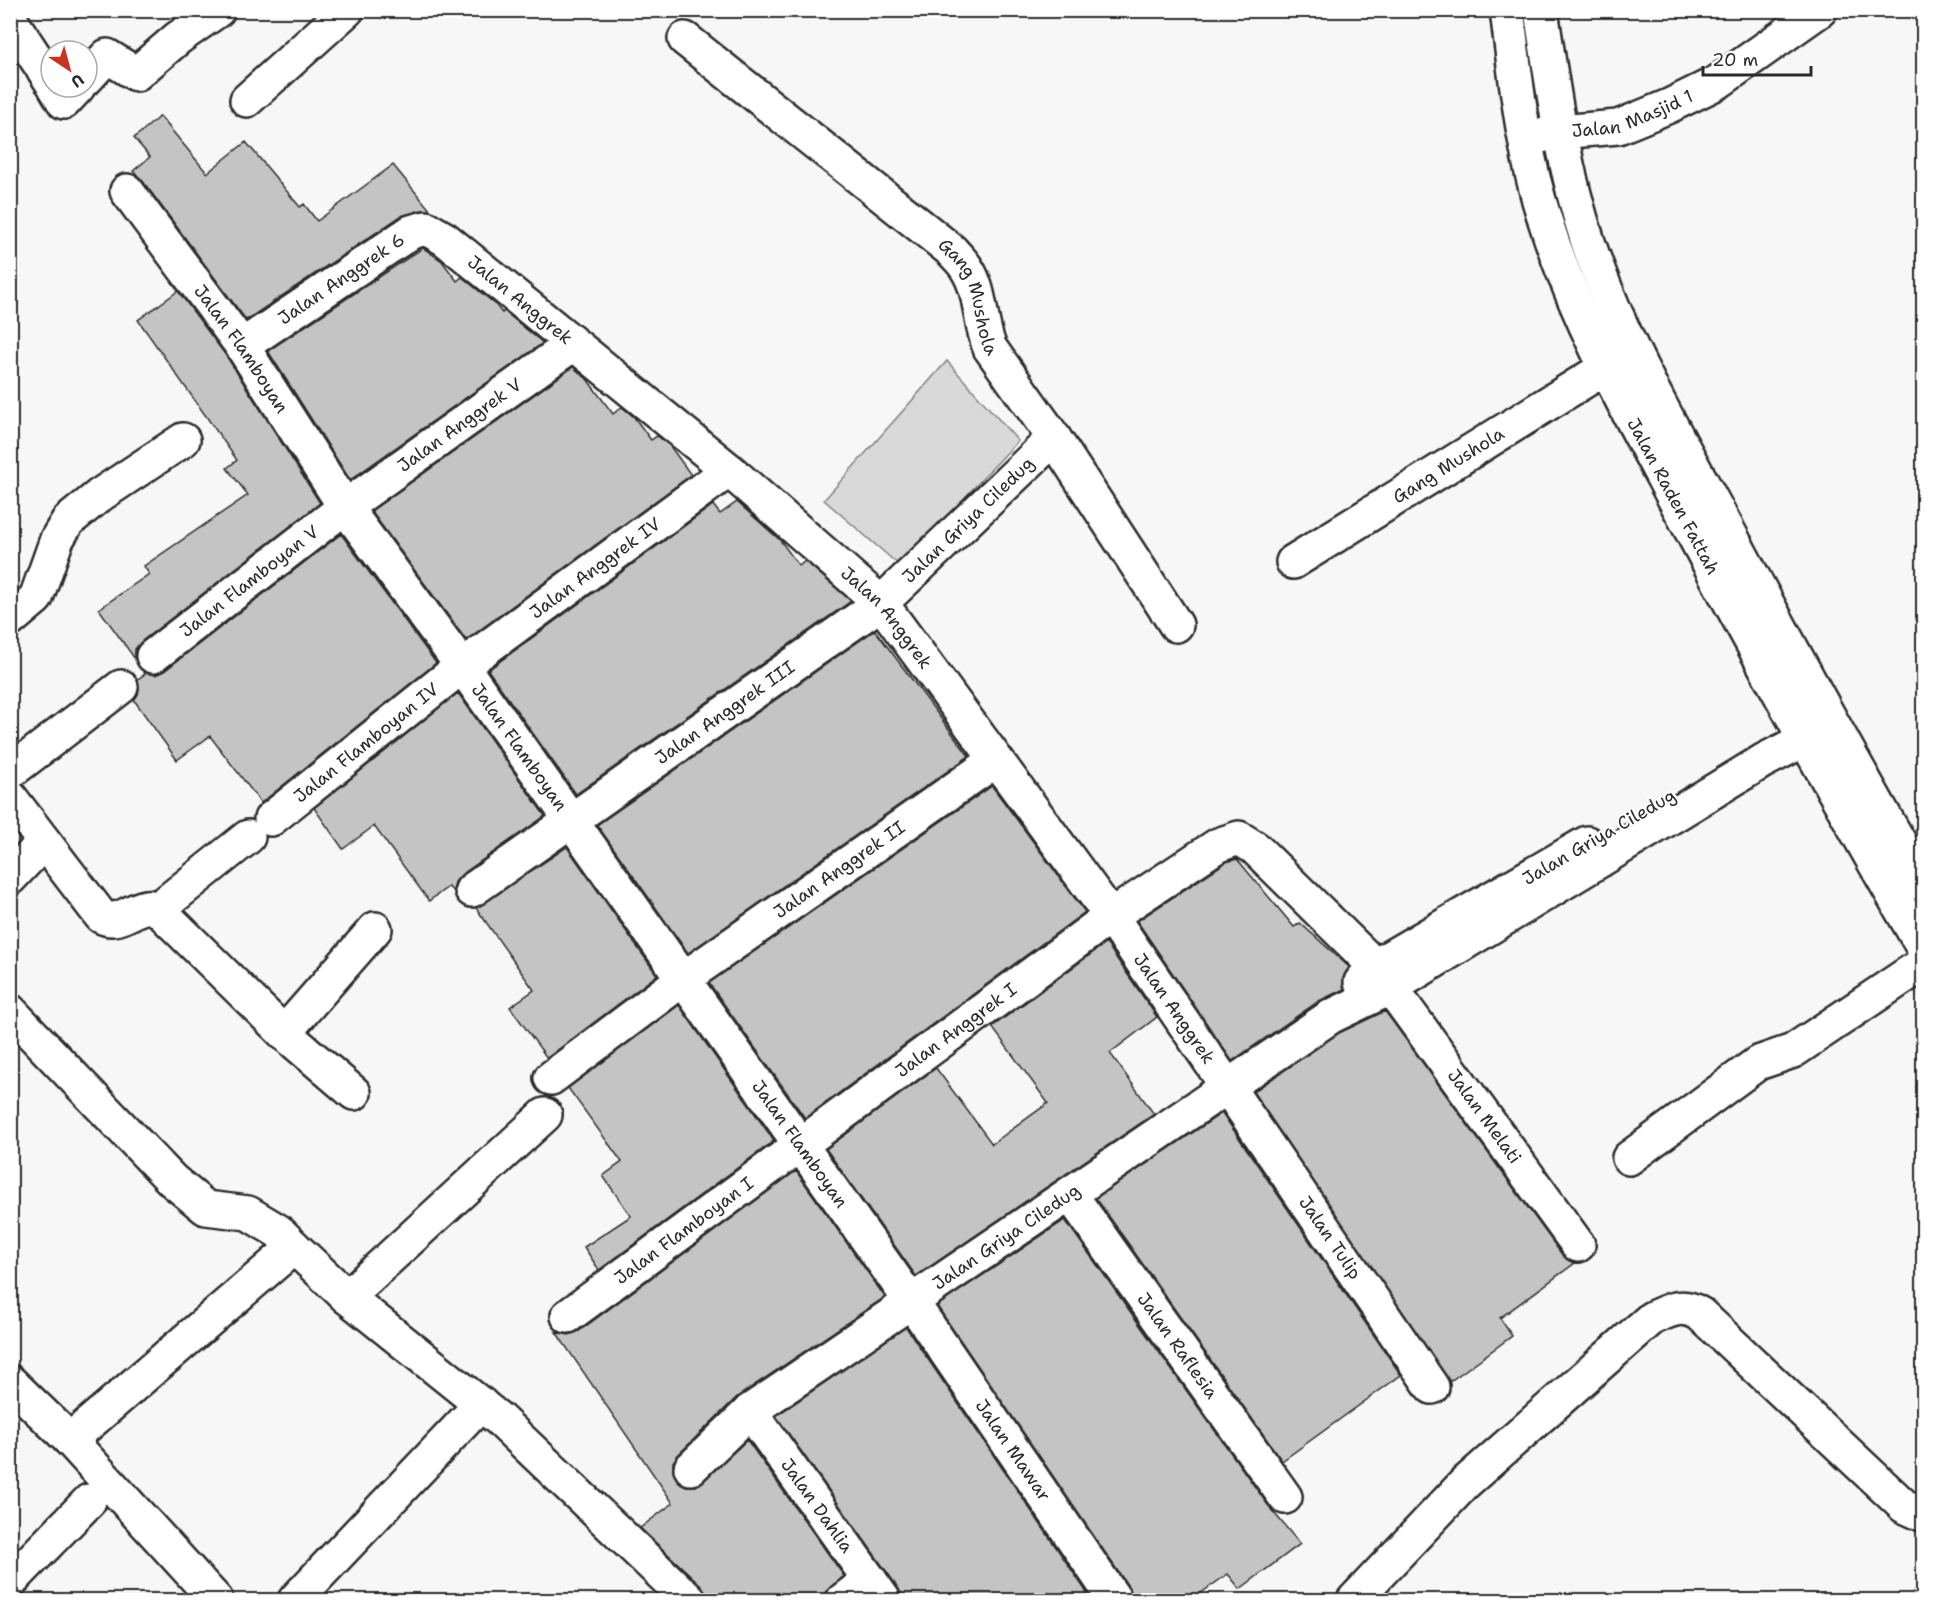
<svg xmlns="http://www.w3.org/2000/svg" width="1934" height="1611" font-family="'Shantell Sans',sans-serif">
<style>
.green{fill:#d9d9d9;stroke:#828282;stroke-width:1.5}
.building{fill:#c4c4c4;stroke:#2b2b2b;stroke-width:1.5}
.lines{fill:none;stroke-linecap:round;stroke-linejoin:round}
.minor-casing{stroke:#2b2b2b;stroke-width:38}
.major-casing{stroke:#2b2b2b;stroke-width:38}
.minor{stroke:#fff;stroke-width:33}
.major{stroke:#fff;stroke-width:33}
.labels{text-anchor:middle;stroke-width:4.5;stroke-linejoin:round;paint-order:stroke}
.street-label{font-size:18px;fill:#2b2b2b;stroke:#fff}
</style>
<rect width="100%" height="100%" fill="#f7f7f7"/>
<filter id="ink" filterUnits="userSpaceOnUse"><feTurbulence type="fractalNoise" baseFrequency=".0167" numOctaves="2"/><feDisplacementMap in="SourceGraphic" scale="12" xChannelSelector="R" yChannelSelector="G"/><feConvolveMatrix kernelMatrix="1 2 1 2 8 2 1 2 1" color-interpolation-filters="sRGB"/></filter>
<g filter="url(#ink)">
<path class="green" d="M 947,361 L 1018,441 L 900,566 L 824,500 Z"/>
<path class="building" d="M 160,116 L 207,173 L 246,142 L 300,207 L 304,204 L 317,221 L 393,165 L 431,211 L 421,210 L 401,216 L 246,320 L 142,180 L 133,171 L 150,157 L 134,138 Z
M 423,248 L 442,261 L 457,281 L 462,277 L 495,304 L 502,313 L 504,311 L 543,343 L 350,480 L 268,351 Z
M 178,291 L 227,357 L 320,503 L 142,641 L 135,649 L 135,659 L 99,609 L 149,574 L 144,566 L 248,495 L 227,468 L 237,460 L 138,320 Z
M 573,367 L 587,379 L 613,414 L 622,407 L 634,417 L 651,440 L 657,436 L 670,446 L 691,475 L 466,640 L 371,511 Z
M 737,502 L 780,540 L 799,566 L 805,561 L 851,601 L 576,794 L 488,670 L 713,505 L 720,514 Z
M 341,534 L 436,663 L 261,803 L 210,736 L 177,760 L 134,700 L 138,694 L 138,679 L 145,674 L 144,672 L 155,675 L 164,671 Z
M 875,630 L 969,756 L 688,953 L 597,825 Z
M 458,693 L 545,816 L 461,875 L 455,882 L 453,891 L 448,887 L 429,901 L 374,826 L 343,849 L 314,808 Z
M 992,786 L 1085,912 L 805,1118 L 709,983 Z
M 567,847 L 657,975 L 547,1058 L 510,1007 L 534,990 L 476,908 Z
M 1237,859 L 1294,927 L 1300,923 L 1349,967 L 1343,978 L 1344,989 L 1319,1001 L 1232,1061 L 1137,921 L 1226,862 Z
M 1106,943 L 1157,1017 L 1110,1053 L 1154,1114 L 916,1276 L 826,1149 L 936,1068 L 992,1144 L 1048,1103 L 992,1027 Z
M 679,1005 L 774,1141 L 599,1270 L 584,1247 L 631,1216 L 603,1176 L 622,1162 L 568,1088 Z
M 1385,1011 L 1563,1256 L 1575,1263 L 1500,1318 L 1512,1336 L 1449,1382 L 1253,1092 L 1339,1033 Z
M 1222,1113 L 1401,1375 L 1282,1461 L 1096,1198 Z
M 796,1171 L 885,1297 L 737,1397 L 678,1455 L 673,1462 L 673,1472 L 678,1481 L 686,1486 L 696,1486 L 747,1440 L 844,1576 L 826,1592 L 825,1600 L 707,1600 L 702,1586 L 640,1528 L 673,1503 L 556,1332 L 569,1335 L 579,1331 Z
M 1065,1220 L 1270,1508 L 1300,1544 L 1240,1589 L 1228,1574 L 1191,1600 L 1133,1600 L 1130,1589 L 937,1306 Z
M 906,1327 L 1088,1594 L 1080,1600 L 902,1600 L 899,1589 L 776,1416 Z"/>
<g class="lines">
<g class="minor-casing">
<g id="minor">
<path d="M 10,19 L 51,81"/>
<path id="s1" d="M 685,39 L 952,251 C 957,257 963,262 967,269 C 982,292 979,323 990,348 L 1054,438 L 1176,625"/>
<path d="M 87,78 L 107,56 L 136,74 L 178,38 L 218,10"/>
<path d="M 55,87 L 64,102 L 78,87"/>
<path d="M 247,100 L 347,10"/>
<path id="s2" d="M 1526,139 L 1559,132 L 1618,127 L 1669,106 L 1718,82 L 1820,10"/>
<path id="s3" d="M 127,191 L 242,346 L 345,507 L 462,666 L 927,1324 L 1115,1600"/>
<path id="s4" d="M 242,346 L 411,232 L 426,228 L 445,239 L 729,470 L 881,603 L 1111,916 L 1432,1387"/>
<path id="s5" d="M 1293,562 L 1605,368"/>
<path d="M 10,620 L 36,598 L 57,539 L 68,521 L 100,495 L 183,440"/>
<path id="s6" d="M 153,656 L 345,507 L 573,344"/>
<path d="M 10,772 L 121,687"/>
<path d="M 10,797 L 101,916 C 123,928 137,899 158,909 L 284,1033 L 354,1093"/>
<path id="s7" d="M 271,819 L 462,666 L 729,470"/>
<path d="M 10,878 L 43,843"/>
<path id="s8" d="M 472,890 L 881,603 L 1054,438"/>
<path d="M 158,909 L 248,837"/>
<path d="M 1361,982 L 1375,966 L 1587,843"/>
<path d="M 10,1011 L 172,1180 L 206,1208 L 248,1213 L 278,1231 L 294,1247 L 70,1440"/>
<path d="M 284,1033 L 375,929"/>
<path id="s9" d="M 551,1078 L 683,979 L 996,760"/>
<path d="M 1629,1158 L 1758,1063 L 1793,1051 L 1924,963"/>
<path id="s10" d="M 1070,1194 L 1285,1497"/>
<path d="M 294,1247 L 347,1297 L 499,1419 L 689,1600"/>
<path d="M 347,1297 L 545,1115"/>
<path id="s11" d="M 568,1316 L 1111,916 L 1218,845 L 1239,838 L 1255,848 L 1375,966 L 1578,1245"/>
<path d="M 10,1382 L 70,1440 L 216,1600"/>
<path id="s12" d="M 750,1411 L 884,1600"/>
<path id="s13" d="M 691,1468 L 750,1411 L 1330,1017 L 1392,987 L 1763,761 L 1829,727"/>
<path d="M 10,1582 L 89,1501"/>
<path d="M 295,1600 L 481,1404"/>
<path d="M 843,1600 L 870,1580"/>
<path d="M 1354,1600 L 1465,1483 L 1652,1318 C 1670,1310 1682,1303 1700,1314 L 1904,1506 L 1924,1515"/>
</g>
</g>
<g class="major-casing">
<g id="major">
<path id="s14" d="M 1507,10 C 1516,81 1523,153 1545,220 C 1579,328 1636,426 1689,526 C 1765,668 1843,809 1924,949"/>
<path d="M 1541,10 C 1553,89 1563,167 1588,242 C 1621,340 1674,431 1723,521 C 1788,643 1854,765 1924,885"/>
</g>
</g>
<use href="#minor" class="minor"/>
<use href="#major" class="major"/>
</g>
</g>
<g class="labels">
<g class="street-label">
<text dy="6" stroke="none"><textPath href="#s2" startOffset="110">Jalan Masjid 1</textPath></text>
<text dy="6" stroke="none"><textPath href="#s4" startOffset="120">Jalan Anggrek 6</textPath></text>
<text dy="6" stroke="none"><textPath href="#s1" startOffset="390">Gang Mushola</textPath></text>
<text dy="6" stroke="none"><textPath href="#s4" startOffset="338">Jalan Anggrek</textPath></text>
<text dy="6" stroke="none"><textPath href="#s3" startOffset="195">Jalan Flamboyan</textPath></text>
<text dy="6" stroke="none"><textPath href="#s6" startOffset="384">Jalan Anggrek V</textPath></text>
<text dy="6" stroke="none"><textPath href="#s5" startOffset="183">Gang Mushola</textPath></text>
<text dy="6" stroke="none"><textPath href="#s14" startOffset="519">Jalan Raden Fattah</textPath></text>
<text dy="6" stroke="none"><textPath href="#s8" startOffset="620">Jalan Griya Ciledug</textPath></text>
<text dy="6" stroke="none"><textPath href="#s7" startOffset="410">Jalan Anggrek IV</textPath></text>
<text dy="6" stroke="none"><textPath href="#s6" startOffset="122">Jalan Flamboyan V</textPath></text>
<text dy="6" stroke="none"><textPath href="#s4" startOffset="824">Jalan Anggrek</textPath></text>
<text dy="6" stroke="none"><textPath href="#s8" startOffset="309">Jalan Anggrek III</textPath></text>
<text dy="6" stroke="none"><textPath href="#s7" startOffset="122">Jalan Flamboyan IV</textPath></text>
<text dy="6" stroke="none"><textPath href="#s3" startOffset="681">Jalan Flamboyan</textPath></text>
<text transform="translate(1599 837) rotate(-30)" y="6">Jalan Griya Ciledug</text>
<text dy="6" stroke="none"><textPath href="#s9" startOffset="356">Jalan Anggrek II</textPath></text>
<text dy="6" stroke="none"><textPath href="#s4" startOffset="1310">Jalan Anggrek</textPath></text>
<text dy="6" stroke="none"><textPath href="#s11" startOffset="482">Jalan Anggrek I</textPath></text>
<text dy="6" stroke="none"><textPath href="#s11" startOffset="1198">Jalan Melati</textPath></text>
<text dy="6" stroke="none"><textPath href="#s3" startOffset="1167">Jalan Flamboyan</textPath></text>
<text dy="6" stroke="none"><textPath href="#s11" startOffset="144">Jalan Flamboyan I</textPath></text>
<text dy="6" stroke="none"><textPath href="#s13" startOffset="392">Jalan Griya Ciledug</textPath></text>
<text dy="6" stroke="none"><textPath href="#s4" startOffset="1587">Jalan Tulip</textPath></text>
<text dy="6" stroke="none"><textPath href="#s10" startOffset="186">Jalan Raflesia</textPath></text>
<text dy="6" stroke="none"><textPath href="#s3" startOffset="1540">Jalan Mawar</textPath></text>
<text dy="6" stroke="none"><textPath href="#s12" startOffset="116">Jalan Dahlia</textPath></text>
</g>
</g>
<rect width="1934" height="1611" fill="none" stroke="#fff" stroke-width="36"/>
<rect x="18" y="18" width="1898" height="1575" fill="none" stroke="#2b2b2b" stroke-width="2" filter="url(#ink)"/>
<g transform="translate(69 69) rotate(144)"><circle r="28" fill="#ffffff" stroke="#aaaaaa" stroke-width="1.5"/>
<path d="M0-4.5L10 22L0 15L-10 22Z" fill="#c8321e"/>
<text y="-9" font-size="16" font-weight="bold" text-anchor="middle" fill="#2b2b2b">U</text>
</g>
<path d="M1703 66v9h108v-9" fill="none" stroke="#2b2b2b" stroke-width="3"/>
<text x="1712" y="66" font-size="18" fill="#2b2b2b" stroke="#ffffff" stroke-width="4.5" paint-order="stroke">20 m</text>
</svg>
